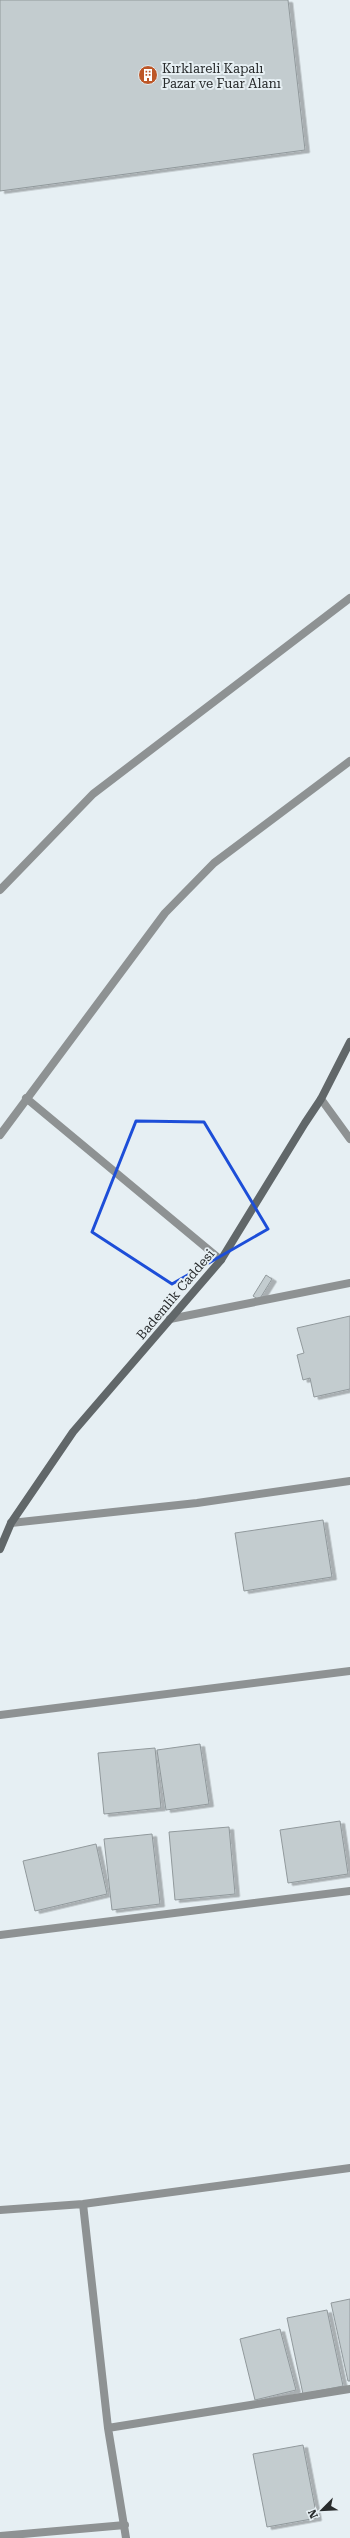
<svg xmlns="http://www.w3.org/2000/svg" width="350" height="2538" font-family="'Roboto Serif',serif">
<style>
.building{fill:#c3cccf;stroke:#91999c;filter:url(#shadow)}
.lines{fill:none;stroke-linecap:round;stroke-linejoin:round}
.street{stroke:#8e9293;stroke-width:8}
.secondary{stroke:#616769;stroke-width:8}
.marked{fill:none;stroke:#1d4ed8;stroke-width:3;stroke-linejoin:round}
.labels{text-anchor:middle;stroke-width:4;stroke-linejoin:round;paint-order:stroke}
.poi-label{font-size:13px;fill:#282b2c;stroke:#e6eff3;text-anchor:start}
.street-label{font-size:13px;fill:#282b2c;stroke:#e6eff3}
</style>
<defs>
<filter id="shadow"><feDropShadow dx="4.5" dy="2.5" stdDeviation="0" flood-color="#0004"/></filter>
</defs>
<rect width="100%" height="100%" fill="#e6eff3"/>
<path class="building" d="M 0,0 L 288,0 L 305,150 L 0,191 Z
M 266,1275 L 272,1279 L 259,1300 L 253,1296 Z
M 350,1316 L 350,1389 L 314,1397 L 310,1378 L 303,1380 L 297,1355 L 304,1353 L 297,1328 Z
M 323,1520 L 332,1577 L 244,1591 L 235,1533 Z
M 200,1744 L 209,1804 L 166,1810 L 157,1750 Z
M 155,1748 L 161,1808 L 104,1814 L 98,1753 Z
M 340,1821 L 348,1874 L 288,1883 L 280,1830 Z
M 229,1827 L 235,1894 L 175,1900 L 169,1832 Z
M 152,1834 L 160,1904 L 112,1910 L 104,1839 Z
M 96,1844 L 107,1894 L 35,1911 L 23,1861 Z
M 350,2299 L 350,2381 L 348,2381 L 331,2303 Z
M 327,2310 L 343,2386 L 303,2394 L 287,2318 Z
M 280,2329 L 296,2390 L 255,2400 L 240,2339 Z
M 303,2445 L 317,2518 L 267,2527 L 253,2454 Z"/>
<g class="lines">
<path class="street" d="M 0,890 L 93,794 L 350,598
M 26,1098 L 221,1260
M 321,1099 L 350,1139
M 0,1135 L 165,913 L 214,863 L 350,761
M 170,1319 L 350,1283
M 11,1523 L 197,1503 L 350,1481
M 0,1715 L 350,1671
M 0,1935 L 350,1891
M 83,2204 L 108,2428 L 126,2538
M 0,2210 L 83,2204 L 350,2168
M 108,2428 L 350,2389
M 0,2536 L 125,2525"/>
<path class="secondary" d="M 0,1549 L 11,1523 L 73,1432 L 221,1260 L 305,1123 L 321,1099 L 350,1042"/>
</g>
<path class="marked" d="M 136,1121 L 204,1122 L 268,1229 L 172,1284 L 92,1232 Z"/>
<defs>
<g id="building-disc" transform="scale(1)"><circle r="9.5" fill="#bd5728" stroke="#e6eff3"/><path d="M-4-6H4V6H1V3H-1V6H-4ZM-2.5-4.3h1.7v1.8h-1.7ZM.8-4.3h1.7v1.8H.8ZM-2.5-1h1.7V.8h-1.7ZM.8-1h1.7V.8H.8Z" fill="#fff"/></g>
</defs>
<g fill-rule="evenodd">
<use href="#building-disc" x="148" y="75"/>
</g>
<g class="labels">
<g class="poi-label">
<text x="162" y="73">Kırklareli Kapalı<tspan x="162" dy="15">Pazar ve Fuar Alanı</tspan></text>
</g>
<g class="street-label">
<text transform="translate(175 1294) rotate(-50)" y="5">Bademlik Caddesi</text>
</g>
</g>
<g transform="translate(322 2510) rotate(246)" stroke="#e6eff3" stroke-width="3" paint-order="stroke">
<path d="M0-3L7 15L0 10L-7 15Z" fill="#282b2c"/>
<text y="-6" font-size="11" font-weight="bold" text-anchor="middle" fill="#282b2c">N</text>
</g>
</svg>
